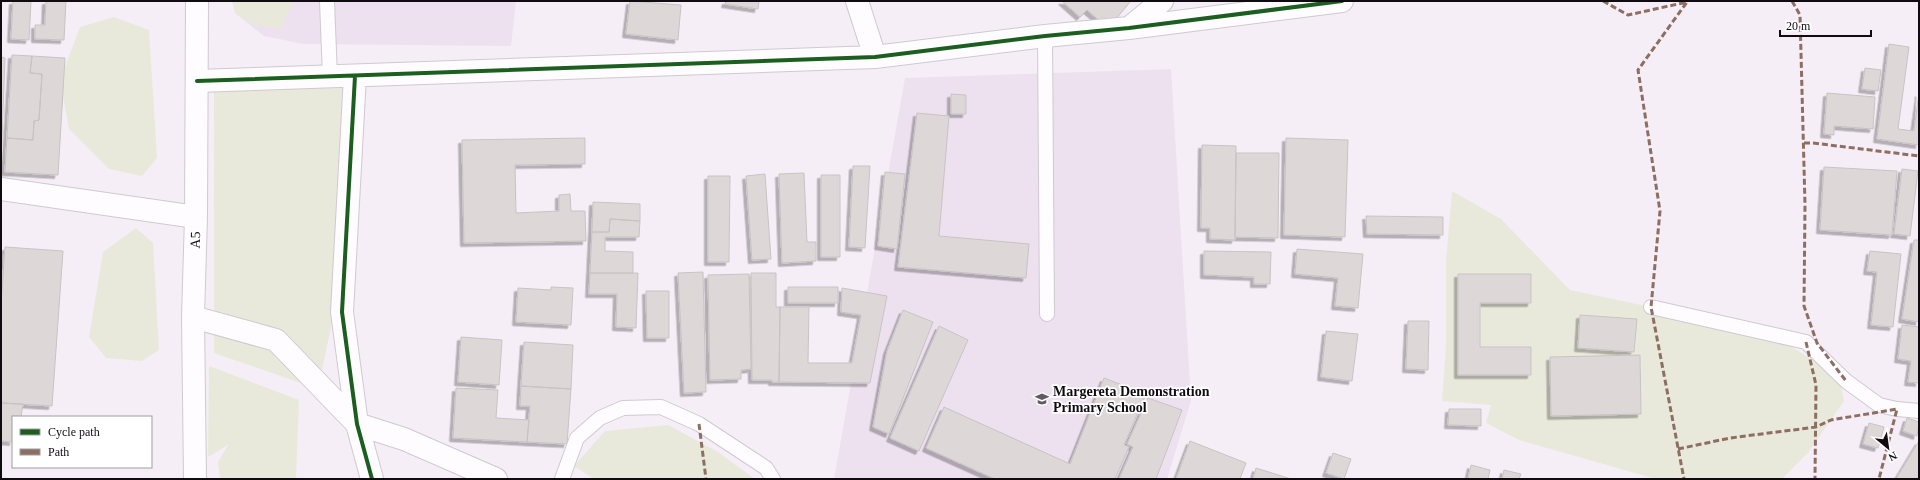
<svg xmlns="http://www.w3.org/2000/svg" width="1920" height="480" font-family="'Times New Roman',serif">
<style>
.built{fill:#ede1f0}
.green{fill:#e9e9db}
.building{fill:#ddd7d8;stroke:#c8c3c3;filter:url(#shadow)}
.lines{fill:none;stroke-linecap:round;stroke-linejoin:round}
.service-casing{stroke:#cfc9d0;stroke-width:16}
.minor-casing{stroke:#cfc9d0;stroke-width:24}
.trunk-casing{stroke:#cfc9d0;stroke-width:24}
.service{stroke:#fefcfe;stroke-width:14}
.minor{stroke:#fefcfe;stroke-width:22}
.trunk{stroke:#fefcfe;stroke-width:22}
.quiet{stroke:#8d6e63;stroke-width:3;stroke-dasharray:6 3;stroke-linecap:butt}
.cycleway-casing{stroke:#fff;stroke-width:6}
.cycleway{stroke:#1b5e20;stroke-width:4}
.labels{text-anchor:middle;stroke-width:3.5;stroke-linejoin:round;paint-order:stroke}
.street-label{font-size:14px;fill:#0f0b10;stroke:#fff}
.poi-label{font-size:14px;font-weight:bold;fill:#0f0b10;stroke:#fff;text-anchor:start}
</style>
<defs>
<filter id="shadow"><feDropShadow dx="-3.5" dy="3.5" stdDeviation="0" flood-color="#0004"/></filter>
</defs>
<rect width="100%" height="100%" fill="#f5eef7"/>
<path class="built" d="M 232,1 L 516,1 L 511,46 L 303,44 L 264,36 L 235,13 Z
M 1171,69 L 1191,401 L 1167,479 L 834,479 L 905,78 Z"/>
<path class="green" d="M 232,1 L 293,1 L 281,29 L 252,24 L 235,13 Z
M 114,17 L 149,30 L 157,158 L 142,176 L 109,169 L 69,129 L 60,80 L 80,27 Z
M 347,86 L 334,313 L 318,389 L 214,353 L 214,91 Z
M 1452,191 L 1501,219 L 1570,290 L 1651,307 L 1782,341 L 1839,376 L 1844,401 L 1807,454 L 1782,479 L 1656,479 L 1519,440 L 1486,423 L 1491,405 L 1442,401 L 1446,345 L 1446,261 Z
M 136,228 L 153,243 L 159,350 L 142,361 L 106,358 L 89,337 L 103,252 Z
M 209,366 L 299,400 L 296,479 L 220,479 L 218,462 L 228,445 L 208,457 Z
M 668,425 L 718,452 L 755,479 L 594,479 L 574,466 L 605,431 Z"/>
<path class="building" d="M 13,1 L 31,1 L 29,40 L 11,39 Z
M 46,1 L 66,1 L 64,40 L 35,39 L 35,25 L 45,25 Z
M 630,1 L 681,5 L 678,40 L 626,34 Z
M 726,1 L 759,1 L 758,9 L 725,4 Z
M 1062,1 L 1131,1 L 1108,28 L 1087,10 L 1080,17 Z
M 1889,44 L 1909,47 L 1898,129 L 1914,131 L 1919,93 L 1919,145 L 1877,139 Z
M 12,55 L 32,56 L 30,73 L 42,74 L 39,120 L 34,121 L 33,140 L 7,138 Z
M 32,56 L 65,58 L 58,175 L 5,172 L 7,138 L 33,140 L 34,121 L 39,120 L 42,74 L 30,73 Z
M 1,57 L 5,58 L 1,166 Z
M 1865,68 L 1881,70 L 1878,91 L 1862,89 Z
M 1827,93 L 1875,97 L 1873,129 L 1834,126 L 1834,135 L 1824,134 Z
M 951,94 L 966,95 L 966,114 L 951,114 Z
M 917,113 L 949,116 L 939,236 L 1029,244 L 1026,278 L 898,267 Z
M 585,138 L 585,164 L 515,165 L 516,213 L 559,211 L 559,195 L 570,194 L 571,211 L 585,211 L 586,241 L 464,243 L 462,140 Z
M 1286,138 L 1348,140 L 1345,237 L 1284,235 Z
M 1202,145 L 1236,146 L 1235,240 L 1210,239 L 1210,228 L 1201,228 Z
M 1236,153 L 1279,153 L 1278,238 L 1235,237 Z
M 853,166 L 870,166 L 865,248 L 849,247 Z
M 1824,167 L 1897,171 L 1892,235 L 1820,230 Z
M 1902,169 L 1918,171 L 1910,236 L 1894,234 Z
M 885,172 L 905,174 L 897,249 L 878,246 Z
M 804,173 L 807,242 L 816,242 L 816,261 L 782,263 L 779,174 Z
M 765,174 L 771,259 L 752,260 L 746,176 Z
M 821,175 L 840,175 L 840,257 L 821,257 Z
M 708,176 L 730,176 L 729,262 L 708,262 Z
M 593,202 L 640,204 L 640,221 L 610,219 L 609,232 L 592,232 Z
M 1366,216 L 1443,217 L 1443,235 L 1367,234 Z
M 610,219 L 640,221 L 639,237 L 605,237 L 605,251 L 633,252 L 633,273 L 590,273 L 592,232 L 609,232 Z
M 1914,240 L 1919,240 L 1919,322 L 1902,319 Z
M 5,247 L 63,251 L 52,406 L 1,403 L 1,305 Z
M 1297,249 L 1363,254 L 1358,308 L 1335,306 L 1338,278 L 1295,274 Z
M 1204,251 L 1271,252 L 1270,284 L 1254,284 L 1254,277 L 1204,275 Z
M 1870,251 L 1901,254 L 1893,327 L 1871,325 L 1877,272 L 1867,271 Z
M 703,272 L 706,392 L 684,393 L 678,273 Z
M 590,273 L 638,273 L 636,328 L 616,327 L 617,294 L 589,294 Z
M 751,273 L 776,273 L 776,307 L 780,307 L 779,382 L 772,382 L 772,380 L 752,380 Z
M 749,274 L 751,369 L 741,370 L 741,379 L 710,380 L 708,275 Z
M 1458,274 L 1531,274 L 1531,303 L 1480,303 L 1480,347 L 1531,347 L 1531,375 L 1458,375 Z
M 551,287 L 573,288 L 571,325 L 516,322 L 518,288 L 551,290 Z
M 788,287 L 838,287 L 838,303 L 788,303 Z
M 842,288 L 887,296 L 870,383 L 779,382 L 780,307 L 809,307 L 808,363 L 852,363 L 861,315 L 841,312 Z
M 646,291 L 669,291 L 669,338 L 647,338 Z
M 903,310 L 933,322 L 889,434 L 873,427 L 887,351 Z
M 1580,315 L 1637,319 L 1634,352 L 1578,348 Z
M 1408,321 L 1429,321 L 1428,370 L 1406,369 Z
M 1902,325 L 1919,327 L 1919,383 L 1908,382 L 1911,361 L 1898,359 Z
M 939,326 L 968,340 L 919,451 L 890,438 Z
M 1326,331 L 1358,334 L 1352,381 L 1321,377 Z
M 461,337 L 502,340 L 499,385 L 458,382 Z
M 524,342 L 573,345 L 571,389 L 521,386 Z
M 1640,355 L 1641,414 L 1551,416 L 1550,357 Z
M 1104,378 L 1146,394 L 1124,445 L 1129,447 L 1115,479 L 995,479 L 926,448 L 944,407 L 1070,464 Z
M 521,386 L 571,389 L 567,444 L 527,442 L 530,406 L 520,406 Z
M 456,388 L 498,390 L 496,418 L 529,420 L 527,442 L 453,438 Z
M 1148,398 L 1182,410 L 1156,479 L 1119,479 L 1133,447 L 1127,444 Z
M 1,403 L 23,404 L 21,417 L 13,417 L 13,442 L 1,441 Z
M 1449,409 L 1481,409 L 1481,426 L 1448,425 Z
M 1907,418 L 1919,422 L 1917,436 L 1903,431 Z
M 1869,423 L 1884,427 L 1878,448 L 1863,444 Z
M 1190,441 L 1246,463 L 1240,479 L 1176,479 Z
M 1919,441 L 1919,479 L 1896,479 Z
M 1333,453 L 1351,459 L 1344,479 L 1326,473 Z
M 1471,465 L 1490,470 L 1488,479 L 1468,479 Z
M 1256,468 L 1291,479 L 1253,479 Z
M 1504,470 L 1521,474 L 1519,479 L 1502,479 Z"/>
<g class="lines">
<g class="service-casing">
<path id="service" d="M 327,1 L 330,77
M 1045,36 L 1047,314
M 1651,307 L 1806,342 L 1846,381 L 1879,405 L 1897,409 L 1919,411
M 562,479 L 577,438 L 600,418 L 623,408 L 661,407 L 699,424 L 766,468 L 773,479"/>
</g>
<g class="minor-casing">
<path id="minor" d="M 857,1 L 875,57
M 1129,28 L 1162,1
M 355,76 L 342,312 L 357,424 L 372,479
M 197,81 L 875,57 L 1045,36 L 1129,28 L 1342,1
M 1,189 L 196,217
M 193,317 L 276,340 L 357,424 L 404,439 L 496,479"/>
</g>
<g class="trunk-casing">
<path id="trunk" d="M 195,479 L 193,317 L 196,217 L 197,1"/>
</g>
<use href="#service" class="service"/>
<use href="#minor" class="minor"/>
<use href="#trunk" class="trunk"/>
<path class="quiet" d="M 1603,1 L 1628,15 L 1687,2 L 1638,70 L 1660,211 L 1651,307 L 1684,479
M 1792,1 L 1800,15 L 1805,205 L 1804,306 L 1817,343 L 1846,381
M 1804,143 L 1813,143 L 1919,156
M 1806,342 L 1816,385 L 1815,479
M 699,424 L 706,479
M 1678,449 L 1730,438 L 1816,427 L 1831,420 L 1897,409 L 1879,479"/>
<g class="cycleway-casing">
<path id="cycleway" d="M 355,76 L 342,312 L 357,424 L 372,479
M 197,81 L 875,57 L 1045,36 L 1129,28 L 1342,1"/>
</g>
<use href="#cycleway" class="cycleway"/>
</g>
<defs>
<g id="school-bare" transform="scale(1.08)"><path d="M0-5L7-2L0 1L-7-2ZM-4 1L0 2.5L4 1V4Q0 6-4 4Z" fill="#605a61" stroke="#fff" stroke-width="2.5" paint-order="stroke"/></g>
</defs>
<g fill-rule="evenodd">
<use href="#school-bare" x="1042" y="399"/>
</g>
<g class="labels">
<g class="street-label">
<text transform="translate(195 240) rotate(-89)" y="5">A5</text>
</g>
<g class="poi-label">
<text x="1053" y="396">Margereta Demonstration<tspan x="1053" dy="16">Primary School</tspan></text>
</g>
</g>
<rect width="1920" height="480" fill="none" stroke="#0f0b10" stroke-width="4"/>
<rect x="12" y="416" width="140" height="52" fill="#ffffff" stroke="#9f9d9f"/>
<rect x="20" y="429" width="20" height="6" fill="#1b5e20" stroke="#9f9d9f"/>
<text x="48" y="436" font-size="12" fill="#0f0b10">Cycle path</text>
<rect x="20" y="449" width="20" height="6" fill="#8d6e63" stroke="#9f9d9f"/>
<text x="48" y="456" font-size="12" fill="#0f0b10">Path</text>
<g transform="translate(1888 448) rotate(151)" stroke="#ffffff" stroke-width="3" paint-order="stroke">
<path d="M0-3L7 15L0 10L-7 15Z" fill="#0f0b10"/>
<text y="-6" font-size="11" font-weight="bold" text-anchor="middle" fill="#0f0b10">N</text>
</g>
<path d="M1780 30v6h91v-6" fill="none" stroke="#0f0b10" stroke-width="2"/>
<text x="1786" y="30" font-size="12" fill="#0f0b10" stroke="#ffffff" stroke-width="3" paint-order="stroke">20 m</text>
</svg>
